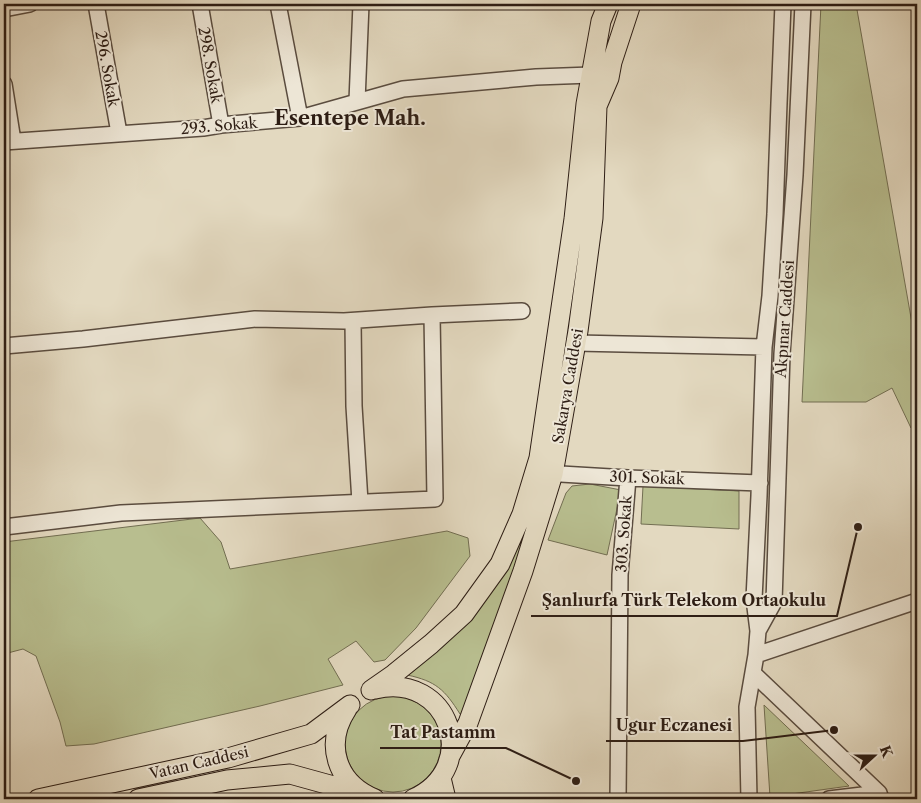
<svg xmlns="http://www.w3.org/2000/svg" width="921" height="803" font-family="'Libre Caslon Text',serif">
<style>
.green{fill:#b8be8f;stroke:#726e52}
.lines{fill:none;stroke-linecap:round;stroke-linejoin:round}
.minor-casing{stroke:#5a4c3f;stroke-width:18}
.major-casing{stroke:#2d1d14;stroke-width:21}
.minor{stroke:#ede6d6;stroke-width:15}
.major{stroke:#e3d9c0;stroke-width:19}
.labels{text-anchor:middle;stroke-width:4;stroke-linejoin:round;paint-order:stroke}
.street-label{font-size:15px;fill:#2d1d14;stroke:#ede6d6}
.district-label{font-size:20px;font-weight:bold;fill:#2d1d14;stroke:#ede6d6}
.leader{fill:none;stroke:#2d1d14;stroke-width:2}
.callout-dot{fill:#2d1d14;stroke:#ede6d6;stroke-width:2}
.callout-label{font-size:16px;text-anchor:middle;font-weight:bold;fill:#2d1d14;stroke:#ede6d6;stroke-width:4;stroke-linejoin:round;paint-order:stroke}
</style>
<rect width="100%" height="100%" fill="#e3d9c0"/>
<filter id="stains"><feTurbulence type="fractalNoise" baseFrequency=".004" numOctaves="4"/><feColorMatrix values="0 0 0 0 .2 0 0 0 0 .09 0 0 0 0 .02 0 0 0 .5 -.17"/></filter>
<radialGradient id="worn" r=".72"><stop offset=".6" stop-color="#630" stop-opacity="0"/><stop offset="1" stop-color="#630" stop-opacity=".3"/></radialGradient>
<path class="green" d="M 821,4 L 856,4 L 917,352 L 917,420 L 911,428 L 892,388 L 866,402 L 802,402 Z
M 590,484 L 621,490 L 607,555 L 548,540 L 566,493 L 572,486 Z
M 643,486 L 739,491 L 739,529 L 641,524 Z
M 200,518 L 221,542 L 230,569 L 447,531 L 468,538 L 470,556 L 416,628 L 385,660 L 374,662 L 356,641 L 328,659 L 343,685 L 260,706 L 94,744 L 66,746 L 60,722 L 36,656 L 23,649 L 4,654 L 4,542 Z
M 532,524 L 463,714 L 460,714 C 445,690 436,681 407,675 L 511,558 L 527,529 Z
M345 744a48 48 0 1 1 96 0a48 48 0 1 1-96 0Z
M 764,705 L 849,786 L 770,797 Z"/>
<g class="lines">
<g class="minor-casing">
<path id="minor" d="M 96,4 L 119,133
M 200,4 L 221,125
M 278,4 L 300,118
M 4,9 L 30,4
M 4,84 L 13,141
M 357,101 L 361,4
M 4,142 L 203,128 L 221,125 L 300,118 L 403,89 L 536,77 L 591,75 L 602,77
M 353,321 L 354,406 L 360,502
M 576,343 L 764,347
M 4,346 L 83,339 L 255,319 L 344,321 L 432,315 L 522,311
M 544,473 L 628,478 L 760,483
M 4,527 L 121,513 L 435,499 L 432,315
M 758,631 L 774,602 L 782,354 L 795,175 L 803,4
M 756,655 L 917,601
M 754,674 L 879,793 L 881,799
M 618,799 L 620,575 L 628,478
M 749,799 L 747,707 L 756,655 L 758,631 L 754,599 L 759,496 L 764,347 L 770,296 L 775,214 L 779,103 L 783,4
M 829,799 L 879,793"/>
</g>
<g class="major-casing">
<path id="major" d="M 375,689 C 449,671 483,767 413,799
M 371,690 L 394,674 L 431,644 L 464,614 L 500,564 L 522,514 L 539,458 L 574,219 L 586,104 L 601,21 L 608,4
M 347,709 C 324,744 336,783 375,799
M 450,756 L 468,723 L 523,571 L 553,474 L 578,331 L 593,218 L 597,106 L 609,78 L 612,62 L 631,4
M 441,778 L 446,799
M 38,799 L 228,758 L 311,734 L 350,705
M 138,799 L 227,780 L 290,774 L 359,793"/>
</g>
<use href="#minor" class="minor"/>
<use href="#major" class="major"/>
</g>
<g class="labels">
<g class="street-label">
<text transform="translate(210 65) rotate(80)" y="5">298. Sokak</text>
<text transform="translate(107 69) rotate(80)" y="5">296. Sokak</text>
<text transform="translate(219 126) rotate(-5)" y="5">293. Sokak</text>
<text transform="translate(785 319) rotate(-86)" y="5">Akpınar Caddesi</text>
<text transform="translate(568 386) rotate(-80)" y="5">Sakarya Caddesi</text>
<text transform="translate(647 478) rotate(2)" y="5">301. Sokak</text>
<text transform="translate(624 534) rotate(-86)" y="5">303. Sokak</text>
<text transform="translate(199 763) rotate(-13)" y="5">Vatan Caddesi</text>
</g>
<g class="district-label">
<text x="350" y="125">Esentepe Mah.</text>
</g>
</g>
<path class="leader" d="M858 527L837 616H531M834 730L743 741H606M576 781L506 748H380"/>
<g class="callout-dot">
<circle cx="858" cy="527" r="5"/>
<circle cx="834" cy="730" r="5"/>
<circle cx="576" cy="781" r="5"/>
</g>
<g class="callout-label">
<text x="684" y="606">Şanlıurfa Türk Telekom Ortaokulu</text>
<text x="674" y="731">Ugur Eczanesi</text>
<text x="443" y="738">Tat Pastamm</text>
</g>
<rect width="921" height="803" fill="none" stroke="#e3d9c0" stroke-width="20"/>
<rect x="5" y="5" width="911" height="793" fill="none" stroke="#2d1d14" stroke-width="2.5"/>
<rect x="10" y="10" width="901" height="783" fill="none" stroke="#2d1d14"/>
<g transform="translate(874 756) rotate(69)" stroke="#ede6d6" stroke-width="4" paint-order="stroke">
<path d="M0-4L9 19L0 12L-9 19Z" fill="#2d1d14"/>
<text y="-8" font-size="14" font-weight="bold" text-anchor="middle" fill="#2d1d14">K</text>
</g>
<rect width="100%" height="100%" filter="url(#stains)"/>
<rect width="100%" height="100%" fill="url(#worn)"/>
</svg>
